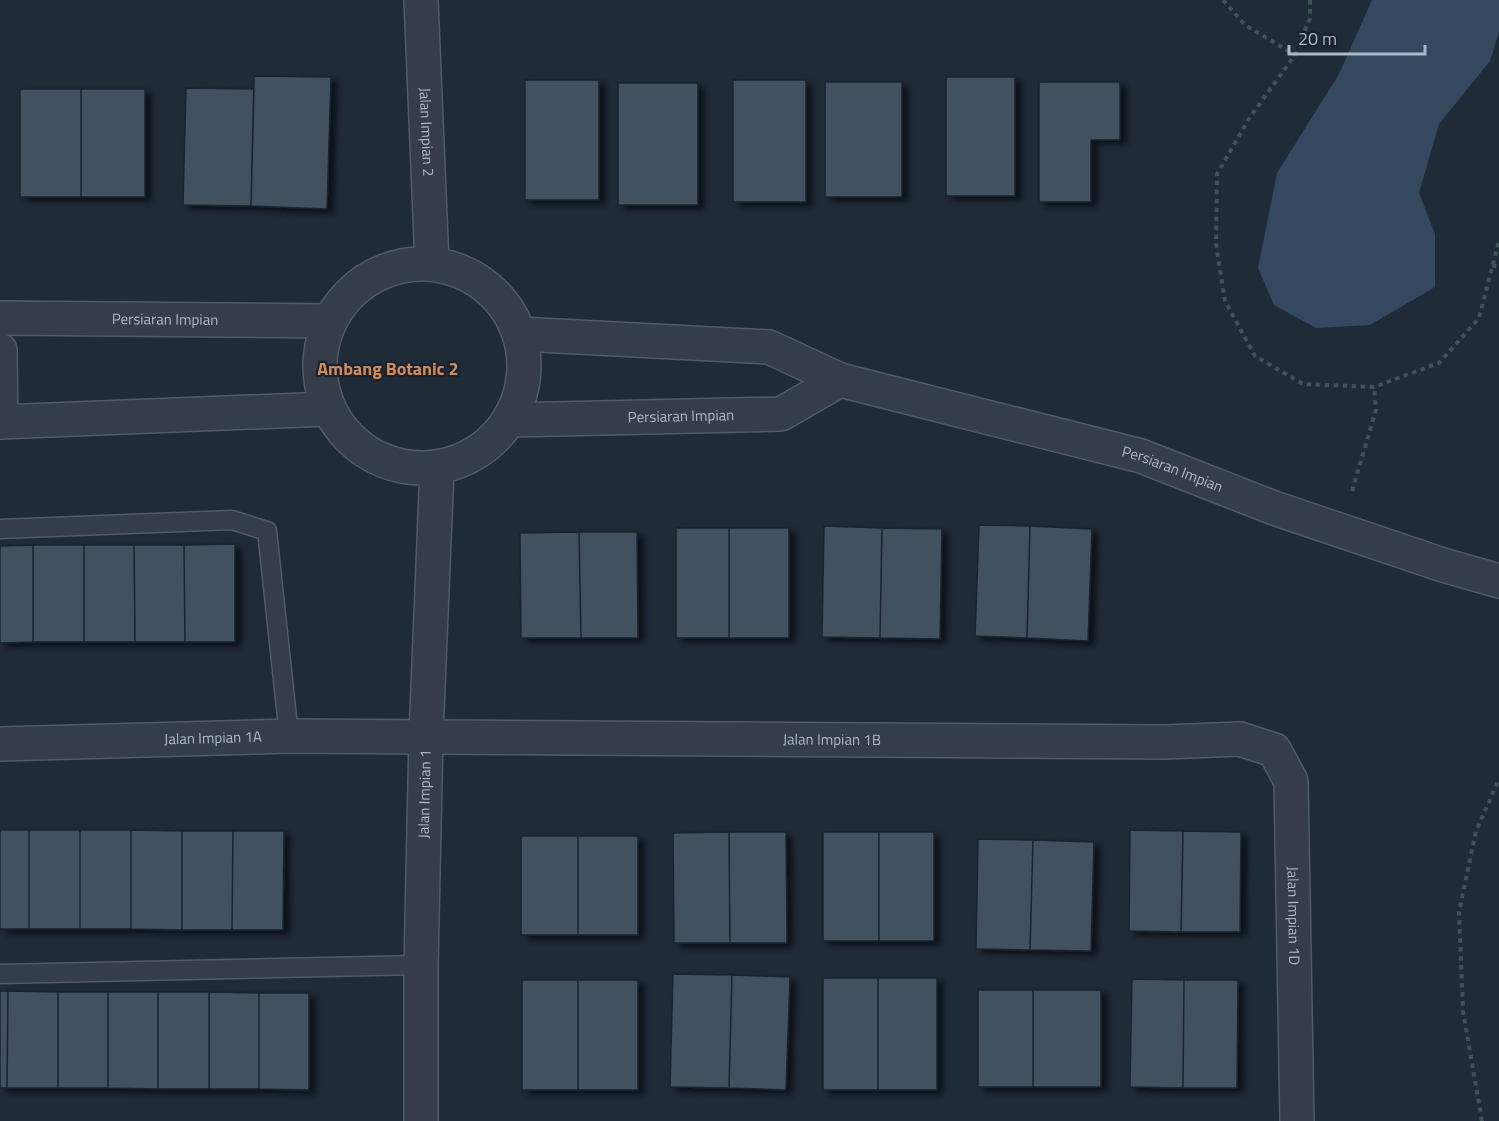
<svg xmlns="http://www.w3.org/2000/svg" width="1499" height="1121" font-family="'Titillium Web',sans-serif">
<style>
.water{fill:#344860}
.building{fill:#435160;stroke:#1b242f;stroke-width:1.5;filter:url(#shadow)}
.lines{fill:none;stroke-linecap:round;stroke-linejoin:round}
.service-casing{stroke:#515b66;stroke-width:21}
.minor-casing{stroke:#515b66;stroke-width:36}
.path{stroke:#3d5354;stroke-width:4;stroke-dasharray:4.5 4.5;stroke-linecap:butt}
.service{stroke:#343d49;stroke-width:18}
.minor{stroke:#343d49;stroke-width:33}
.labels{text-anchor:middle;stroke-width:4.5;stroke-linejoin:round;paint-order:stroke}
.street-label{font-size:15px;fill:#aeb8c5;stroke:#19222d}
.quarter-label{font-size:18px;font-weight:bold;fill:#d48b5b;stroke:#19222d}
</style>
<defs>
<filter id="shadow"><feDropShadow dx="6" dy="4" stdDeviation="3" flood-color="#0009"/></filter>
</defs>
<rect width="100%" height="100%" fill="#202b38"/>
<path class="water" d="M 1372,0 L 1499,0 L 1499,32 L 1490,61 L 1439,124 L 1419,193 L 1435,234 L 1435,287 L 1370,325 L 1316,328 L 1274,305 L 1258,268 L 1277,173 L 1339,74 Z"/>
<path class="building" d="M 254,76 L 331,77 L 327,209 L 251,206 Z
M 946,77 L 1015,77 L 1015,196 L 946,196 Z
M 525,80 L 599,80 L 599,200 L 525,200 Z
M 733,80 L 806,80 L 806,202 L 733,202 Z
M 825,82 L 902,82 L 902,197 L 825,197 Z
M 1039,82 L 1120,82 L 1120,140 L 1091,140 L 1091,202 L 1039,202 Z
M 618,83 L 698,83 L 698,205 L 618,205 Z
M 186,88 L 254,89 L 251,206 L 183,205 Z
M 20,89 L 81,89 L 81,197 L 20,197 Z
M 81,89 L 145,89 L 145,197 L 81,197 Z
M 979,525 L 1030,526 L 1027,638 L 975,636 Z
M 824,526 L 882,528 L 880,638 L 822,637 Z
M 1030,526 L 1092,529 L 1088,641 L 1027,638 Z
M 676,528 L 729,528 L 729,638 L 676,638 Z
M 729,528 L 789,528 L 789,638 L 729,638 Z
M 882,528 L 942,529 L 940,639 L 880,638 Z
M 579,532 L 637,532 L 638,638 L 581,638 Z
M 579,532 L 581,638 L 521,638 L 520,533 Z
M 235,544 L 235,642 L 185,642 L 184,545 Z
M 33,545 L 84,545 L 84,642 L 33,642 Z
M 33,545 L 33,642 L 0,643 L 0,546 Z
M 84,545 L 134,545 L 135,642 L 84,642 Z
M 134,545 L 184,545 L 185,642 L 135,642 Z
M 0,830 L 29,830 L 29,929 L 0,929 Z
M 29,830 L 80,830 L 80,929 L 29,929 Z
M 80,830 L 131,830 L 131,929 L 80,929 Z
M 131,830 L 182,831 L 182,930 L 131,929 Z
M 1130,830 L 1183,831 L 1181,932 L 1129,931 Z
M 182,831 L 233,831 L 232,930 L 182,930 Z
M 233,831 L 284,831 L 283,930 L 232,930 Z
M 1183,831 L 1241,832 L 1240,932 L 1181,932 Z
M 729,832 L 786,832 L 787,943 L 730,943 Z
M 729,832 L 730,943 L 674,943 L 673,833 Z
M 823,832 L 879,832 L 879,941 L 823,941 Z
M 879,832 L 934,832 L 934,941 L 879,941 Z
M 521,836 L 578,836 L 578,935 L 521,935 Z
M 578,836 L 638,836 L 638,935 L 578,935 Z
M 978,839 L 1033,840 L 1030,950 L 976,949 Z
M 1033,840 L 1094,842 L 1091,951 L 1030,950 Z
M 673,974 L 732,975 L 729,1088 L 670,1087 Z
M 732,975 L 790,977 L 786,1090 L 729,1088 Z
M 823,978 L 878,978 L 878,1090 L 823,1090 Z
M 878,978 L 937,978 L 937,1090 L 878,1090 Z
M 1132,979 L 1184,980 L 1183,1088 L 1130,1087 Z
M 522,980 L 578,980 L 578,1090 L 522,1090 Z
M 578,980 L 638,980 L 638,1090 L 578,1090 Z
M 1184,980 L 1238,980 L 1237,1088 L 1183,1088 Z
M 978,990 L 1033,990 L 1033,1087 L 978,1087 Z
M 1033,990 L 1101,990 L 1101,1087 L 1033,1087 Z
M 0,991 L 8,991 L 7,1088 L 0,1088 Z
M 8,991 L 58,992 L 58,1088 L 7,1088 Z
M 58,992 L 108,992 L 108,1088 L 58,1088 Z
M 108,992 L 158,992 L 158,1089 L 108,1088 Z
M 158,992 L 209,992 L 209,1089 L 158,1089 Z
M 209,992 L 259,993 L 259,1089 L 209,1089 Z
M 259,993 L 309,993 L 309,1090 L 259,1089 Z"/>
<g class="lines">
<g class="service-casing">
<path id="service" d="M 0,529 L 232,520 L 267,531 L 289,736
M 0,974 L 421,965"/>
</g>
<g class="minor-casing">
<g id="minor">
<path id="s1" d="M 421,0 L 432,264"/>
<circle cx="422" cy="366" r="102"/>
<path id="s2" d="M 0,318 L 329,321"/>
<path id="s3" d="M 520,334 L 769,347 L 840,380 L 1141,456 L 1274,508 L 1443,565 L 1499,581"/>
<path d="M 0,350 L 1,422"/>
<path id="s4" d="M 511,420 L 781,414 L 840,380"/>
<path d="M 0,422 L 328,409"/>
<path id="s5" d="M 0,744 L 289,736 L 1165,742 L 1240,739 L 1274,750 L 1291,781 L 1297,1121"/>
<path id="s6" d="M 421,1121 L 421,965 L 426,736 L 437,468"/>
</g>
</g>
<path class="path" d="M 1223,0 L 1245,25 L 1295,55
M 1310,0 L 1310,18 L 1295,55 L 1250,117 L 1217,174 L 1216,244 L 1225,301 L 1255,356 L 1303,384 L 1374,387 L 1439,363 L 1479,318 L 1499,241
M 1492,265 L 1499,267
M 1352,491 L 1376,410 L 1374,387
M 1482,1121 L 1463,1011 L 1459,912 L 1476,831 L 1499,779"/>
<use href="#service" class="service"/>
<use href="#minor" class="minor"/>
</g>
<g class="labels">
<g class="street-label">
<text dy="5" stroke="none"><textPath href="#s1" startOffset="132">Jalan Impian 2</textPath></text>
<text dy="5" stroke="none"><textPath href="#s2" startOffset="165">Persiaran Impian</textPath></text>
<text dy="5" stroke="none"><textPath href="#s4" startOffset="170">Persiaran Impian</textPath></text>
<text dy="5" stroke="none"><textPath href="#s3" startOffset="672">Persiaran Impian</textPath></text>
<text dy="5" stroke="none"><textPath href="#s5" startOffset="213">Jalan Impian 1A</textPath></text>
<text dy="5" stroke="none"><textPath href="#s5" startOffset="832">Jalan Impian 1B</textPath></text>
<text dy="5" stroke="none"><textPath href="#s6" startOffset="327">Jalan Impian 1</textPath></text>
<text dy="5" stroke="none"><textPath href="#s5" startOffset="1446">Jalan Impian 1D</textPath></text>
</g>
<g class="quarter-label">
<text x="388" y="375">Ambang Botanic 2</text>
</g>
</g>
<path d="M1289 45v9h136v-9" fill="none" stroke="#aeb8c5" stroke-width="3"/>
<text x="1298" y="45" font-size="18" fill="#aeb8c5" stroke="#19222d" stroke-width="4.5" paint-order="stroke">20 m</text>
</svg>
